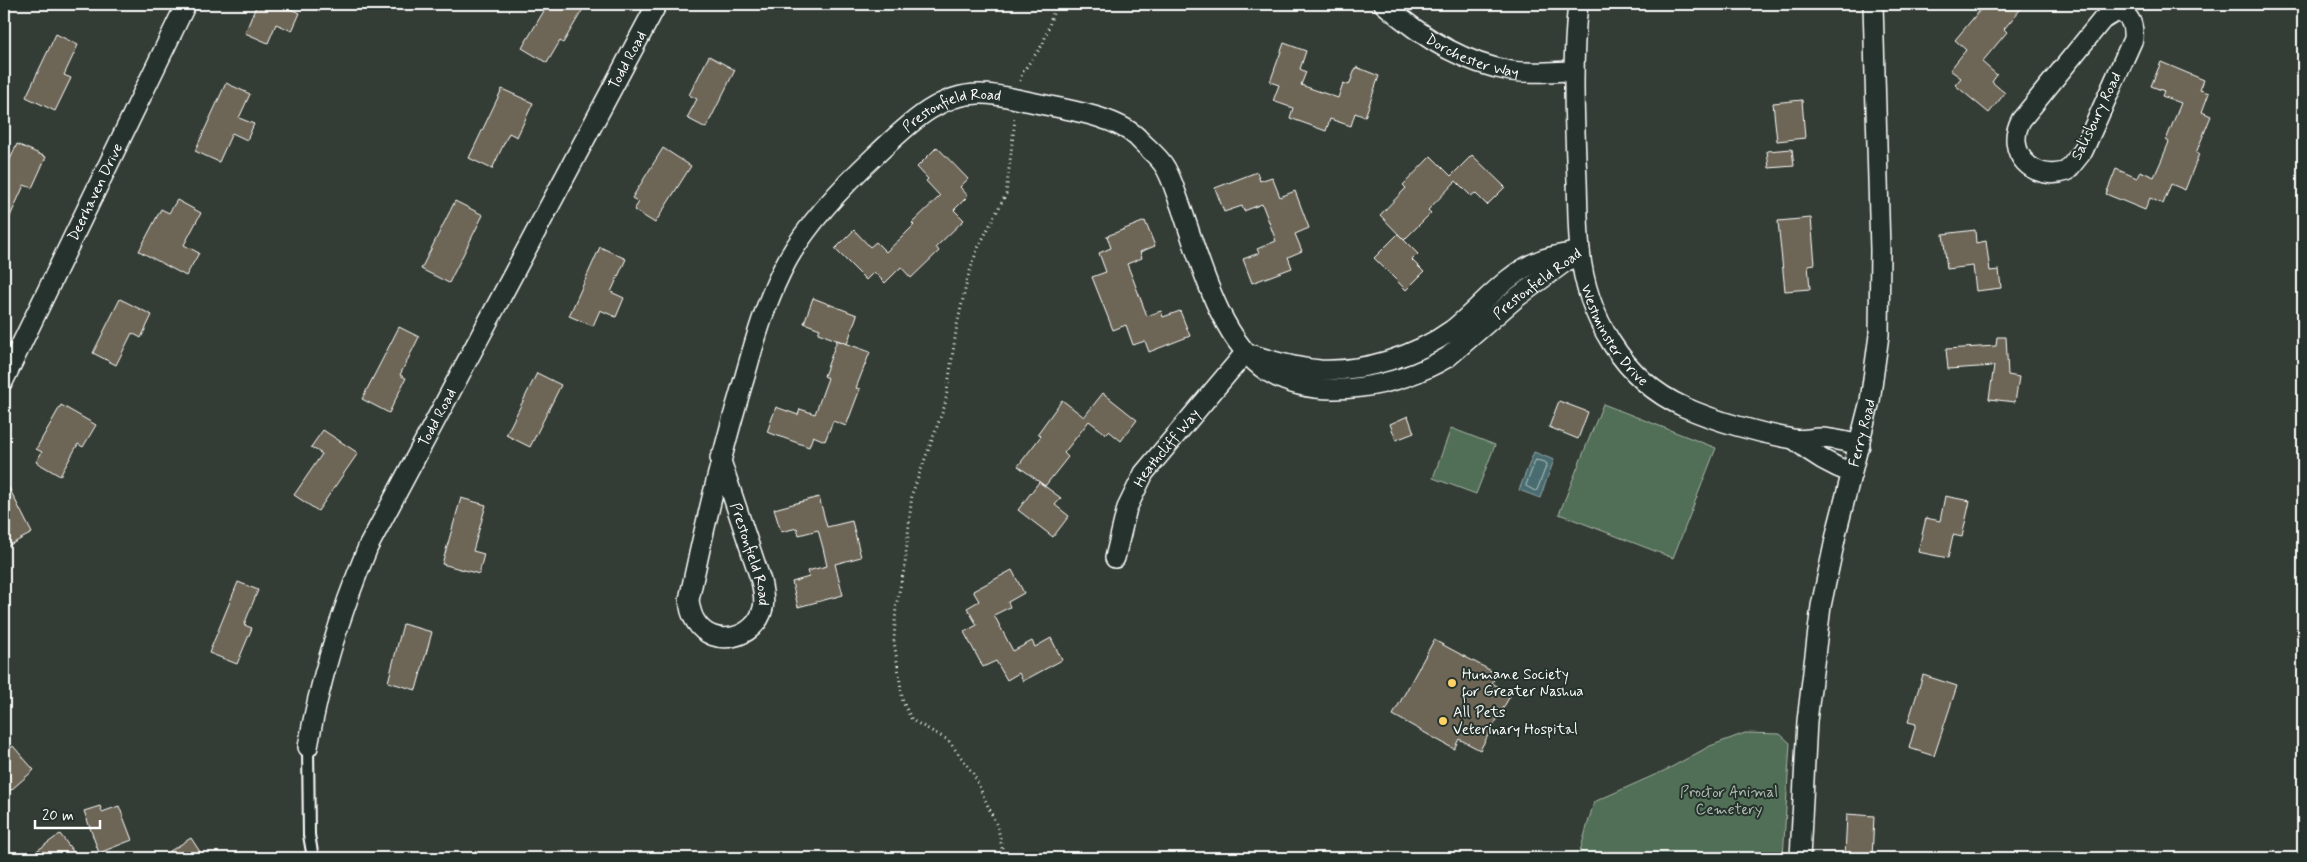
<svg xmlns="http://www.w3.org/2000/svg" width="2307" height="862" font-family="Mynerve,sans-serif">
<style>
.green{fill:#516e56;stroke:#a8b6aa}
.water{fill:#496c6f;stroke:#92a7a9}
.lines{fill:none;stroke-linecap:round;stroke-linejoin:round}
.shore{stroke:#b6c4c5;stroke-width:1}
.building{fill:#6d6656;stroke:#fff}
.lane-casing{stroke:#fff;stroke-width:14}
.street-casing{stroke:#fff;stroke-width:22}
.path{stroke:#fff;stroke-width:3;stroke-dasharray:1 4;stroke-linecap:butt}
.lane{stroke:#26332d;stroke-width:10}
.street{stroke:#26332d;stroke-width:19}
.poi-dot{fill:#ffd166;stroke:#26332d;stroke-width:2}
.labels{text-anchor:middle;stroke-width:4;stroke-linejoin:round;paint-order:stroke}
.street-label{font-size:15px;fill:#fff;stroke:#26332d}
.poi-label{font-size:15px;fill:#fff;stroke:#26332d;text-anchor:start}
.park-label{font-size:15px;fill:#b1beb3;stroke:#26332d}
</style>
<rect width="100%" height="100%" fill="#343d35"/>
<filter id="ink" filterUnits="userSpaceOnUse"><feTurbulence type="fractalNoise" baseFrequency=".02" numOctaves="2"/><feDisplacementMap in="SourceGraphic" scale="10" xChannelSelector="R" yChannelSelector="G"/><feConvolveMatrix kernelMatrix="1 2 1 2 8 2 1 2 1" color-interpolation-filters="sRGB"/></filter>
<g filter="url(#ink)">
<path class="green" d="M 1603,404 L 1716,448 L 1673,558 L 1559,514 Z
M 1451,428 L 1495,445 L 1476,494 L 1433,478 Z
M 1745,733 L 1780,734 L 1790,743 L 1783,858 L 1578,858 L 1594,802 L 1668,769 L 1710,746 Z"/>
<path class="water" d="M 1534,452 L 1554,460 L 1540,498 L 1519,490 Z"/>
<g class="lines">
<path class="shore" d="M 1536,460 L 1545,462 L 1547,464 L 1537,490 L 1535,491 L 1526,486 Z"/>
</g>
<path class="building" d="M 257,4 L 278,4 L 300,13 L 292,31 L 276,24 L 268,43 L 245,33 Z
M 548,4 L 586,4 L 563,43 L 560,41 L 547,63 L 522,48 Z
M 1985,4 L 2025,4 L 2004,29 L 2007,32 L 1982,62 L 1997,75 L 1992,82 L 2005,93 L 1989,113 L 1955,85 L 1961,78 L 1950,70 L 1966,50 L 1955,40 Z
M 56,34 L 78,45 L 64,75 L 71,78 L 55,111 L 26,97 Z
M 1284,43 L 1306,51 L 1300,69 L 1306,72 L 1301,85 L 1338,98 L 1343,83 L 1349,85 L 1356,67 L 1379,76 L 1365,117 L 1355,113 L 1351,126 L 1330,119 L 1326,131 L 1290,118 L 1293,108 L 1273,101 L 1279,85 L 1270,82 Z
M 709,56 L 735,70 L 706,128 L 687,118 L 697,99 L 689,95 Z
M 2161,62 L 2204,80 L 2200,90 L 2209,93 L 2202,112 L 2211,116 L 2196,153 L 2199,154 L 2185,190 L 2171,184 L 2163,204 L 2150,198 L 2145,210 L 2106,194 L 2116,169 L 2137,178 L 2140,171 L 2154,177 L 2162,159 L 2169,142 L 2166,140 L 2181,103 L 2162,96 L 2164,91 L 2151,86 Z
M 226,83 L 250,94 L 239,118 L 254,124 L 247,140 L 232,133 L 219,162 L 195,151 Z
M 502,89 L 533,103 L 517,137 L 509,133 L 492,169 L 469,158 Z
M 1802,100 L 1805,138 L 1777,141 L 1773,103 Z
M 17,144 L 46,157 L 32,188 L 24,185 L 4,230 L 4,173 Z
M 937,147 L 968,179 L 960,187 L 968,196 L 954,210 L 964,220 L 936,247 L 939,251 L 911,278 L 901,267 L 885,283 L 874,272 L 866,280 L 835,249 L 854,230 L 870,247 L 876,242 L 886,252 L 900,239 L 914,225 L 912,223 L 940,196 L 926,181 L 928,179 L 917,167 Z
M 663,148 L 691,166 L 655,223 L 634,210 L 639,202 L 632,198 Z
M 1792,149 L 1794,166 L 1769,168 L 1767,151 Z
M 1472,155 L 1505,187 L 1487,205 L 1475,193 L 1471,196 L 1456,181 L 1428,210 L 1431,213 L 1404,240 L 1380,215 L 1406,188 L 1403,185 L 1431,156 L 1451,176 Z
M 1257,172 L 1260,181 L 1272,177 L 1280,197 L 1295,191 L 1309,228 L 1295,234 L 1302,251 L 1288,257 L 1292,268 L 1252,283 L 1243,259 L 1259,253 L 1257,249 L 1276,241 L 1269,222 L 1262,204 L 1244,211 L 1242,206 L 1224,212 L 1215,188 Z
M 177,200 L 201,213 L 184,245 L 199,253 L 186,276 L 139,251 L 161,209 L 169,213 Z
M 455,201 L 483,215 L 449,283 L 421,269 Z
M 1811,218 L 1815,264 L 1808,265 L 1810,289 L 1785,291 L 1778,221 Z
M 1145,221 L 1155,246 L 1140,252 L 1142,258 L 1127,264 L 1133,279 L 1147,316 L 1161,311 L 1163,317 L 1180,311 L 1190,336 L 1149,352 L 1145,341 L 1133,345 L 1126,325 L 1113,330 L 1092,277 L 1106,272 L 1099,253 L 1111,248 L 1107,236 Z
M 1975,230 L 1976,243 L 1986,241 L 1990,271 L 1999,270 L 2001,288 L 1976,291 L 1973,266 L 1947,269 L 1943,234 Z
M 1398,234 L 1418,254 L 1412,260 L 1424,272 L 1406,290 L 1374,258 Z
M 600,247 L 626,259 L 611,292 L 624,298 L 616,317 L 600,310 L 593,326 L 569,316 Z
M 813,298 L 857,315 L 847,344 L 818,333 L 820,329 L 804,323 Z
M 120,299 L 152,315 L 141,338 L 132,333 L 116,365 L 93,353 Z
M 399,327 L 419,337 L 400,375 L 406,378 L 389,413 L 362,399 Z
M 1997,337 L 2006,337 L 2008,375 L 2019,377 L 2015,402 L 1989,399 L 1994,366 L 1948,369 L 1946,349 L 1996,346 Z
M 837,340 L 870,352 L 856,388 L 860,389 L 846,426 L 833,421 L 825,441 L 813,436 L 809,447 L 767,432 L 776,407 L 798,415 L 800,409 L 815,414 L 828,378 L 824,376 Z
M 537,373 L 561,385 L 530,447 L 506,435 Z
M 1103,393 L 1137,420 L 1121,441 L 1109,431 L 1106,434 L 1089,421 L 1064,453 L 1068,457 L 1045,486 L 1018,466 L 1041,436 L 1038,433 L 1062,400 L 1084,417 Z
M 1559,401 L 1588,412 L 1578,439 L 1549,427 Z
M 61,405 L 96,425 L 83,447 L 78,444 L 60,476 L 36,462 L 42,452 L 36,449 Z
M 1408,416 L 1414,433 L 1396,440 L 1390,424 Z
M 323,430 L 358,453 L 318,511 L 294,495 L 322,454 L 311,447 Z
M 4,478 L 32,533 L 4,548 Z
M 1039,482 L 1061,498 L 1055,505 L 1069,516 L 1053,537 L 1018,510 Z
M 1945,496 L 1970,501 L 1962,537 L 1953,535 L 1948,558 L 1918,552 L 1926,518 L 1940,521 Z
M 819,497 L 827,527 L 852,521 L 861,557 L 835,564 L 843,595 L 798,607 L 792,582 L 809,577 L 807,571 L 827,566 L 823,548 L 818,530 L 799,535 L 797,528 L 781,532 L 774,509 Z
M 461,498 L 486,505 L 473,551 L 484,554 L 479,574 L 442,564 Z
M 1012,570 L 1024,593 L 1008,602 L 1010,607 L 994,615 L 1013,651 L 1032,641 L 1035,647 L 1051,638 L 1062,660 L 1023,681 L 1019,673 L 1007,680 L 996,661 L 983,667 L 964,632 L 977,625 L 967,608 L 979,601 L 973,591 Z
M 238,582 L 258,590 L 244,625 L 252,628 L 237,664 L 209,653 Z
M 403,624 L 432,632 L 416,690 L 388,682 Z
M 1434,640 L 1497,674 L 1492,683 L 1511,694 L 1480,750 L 1459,739 L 1454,749 L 1393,715 Z
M 1923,675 L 1957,686 L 1934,756 L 1909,748 L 1916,724 L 1908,722 Z
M 13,746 L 34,770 L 4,796 L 4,754 Z
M 100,806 L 102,812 L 119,806 L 132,840 L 99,853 L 84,811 Z
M 1847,814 L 1874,816 L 1872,858 L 1845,856 Z
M 60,834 L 78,858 L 27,858 Z
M 191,838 L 204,858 L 159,858 Z"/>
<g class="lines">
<g class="lane-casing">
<path id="lane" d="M 308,747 L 309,835 L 313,858"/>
</g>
<g class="street-casing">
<g id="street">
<path id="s1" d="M 1384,4 C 1420,36 1462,63 1511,71 C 1531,74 1553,71 1573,71"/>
<path id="s2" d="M 1578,4 C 1572,56 1574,107 1576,159 C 1578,189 1577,220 1580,250 C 1586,315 1623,380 1684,407 C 1715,421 1759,433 1793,439 C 1801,441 1811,438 1819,438 C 1833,438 1847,442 1860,445"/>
<path d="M 2117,11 C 2131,15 2134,25 2133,39 L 2083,151 L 2067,171 C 2033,183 2004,152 2021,120 L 2102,20 Z"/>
<path d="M 1253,355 C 1275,362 1297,368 1320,370 C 1364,372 1416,356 1452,330 C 1481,307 1506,273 1541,260 C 1550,256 1561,255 1570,253"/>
<path id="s3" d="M 4,380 L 186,4"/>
<path d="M 1795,440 C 1813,455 1829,465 1852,473"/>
<path id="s4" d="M 720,458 L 761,581 C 763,590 765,600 763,608 C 756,639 713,649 696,622 C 691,615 690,608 689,600 C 705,524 722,450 745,376 C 756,336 768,295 788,259 C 809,222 846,183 877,154 C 906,127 939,92 982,94 C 998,94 1015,99 1031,102 C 1061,109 1114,115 1137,137 C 1145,146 1156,154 1163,164 C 1171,175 1175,191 1180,204 C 1199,257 1219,341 1268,372 C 1320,404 1399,386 1448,357 L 1516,298 L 1580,251"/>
<path id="s5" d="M 1115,558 L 1127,508 L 1144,473 L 1245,353"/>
<path id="s6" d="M 308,747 C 320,677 341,612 368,547 L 657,4"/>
<path id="s7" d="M 1800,858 L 1807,721 L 1821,606 L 1837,530 L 1870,401 L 1879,335 L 1880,250 L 1873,4"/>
</g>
</g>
<path class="path" d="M 1020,81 L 1022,73 L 1043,44 L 1056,4
M 1004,858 L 998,828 L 973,773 L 948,740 L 912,720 L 903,702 L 894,641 L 896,606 L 905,565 L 912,494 L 945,405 L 957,325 L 968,277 L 977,250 L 1006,194 L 1015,119"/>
<use href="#lane" class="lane"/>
<use href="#street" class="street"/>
</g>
</g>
<g class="poi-dot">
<circle cx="1452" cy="683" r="5"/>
<circle cx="1443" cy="721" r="5"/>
</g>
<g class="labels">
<g class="street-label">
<text dy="5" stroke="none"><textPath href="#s1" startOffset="104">Dorchester Way</textPath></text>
<text dy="5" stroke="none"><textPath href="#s6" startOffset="761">Todd Road</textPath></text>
<text dy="5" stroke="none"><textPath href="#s4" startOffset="851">Prestonfield Road</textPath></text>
<text transform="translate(2096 116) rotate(-64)" y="5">Salisbury Road</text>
<text dy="5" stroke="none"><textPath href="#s3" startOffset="209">Deerhaven Drive</textPath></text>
<text dy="5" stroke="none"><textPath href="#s4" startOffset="1626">Prestonfield Road</textPath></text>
<text dy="5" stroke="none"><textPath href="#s2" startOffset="340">Westminster Drive</textPath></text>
<text dy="5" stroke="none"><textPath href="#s6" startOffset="356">Todd Road</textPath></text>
<text dy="5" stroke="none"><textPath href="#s7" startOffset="431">Ferry Road</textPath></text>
<text dy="5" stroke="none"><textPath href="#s5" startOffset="124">Heathcliff Way</textPath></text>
<text dy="5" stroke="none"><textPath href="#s4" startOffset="101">Prestonfield Road</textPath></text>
</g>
<g class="poi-label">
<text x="1462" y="679">Humane Society<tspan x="1462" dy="17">for Greater Nashua</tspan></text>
<text x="1453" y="717">All Pets<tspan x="1453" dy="17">Veterinary Hospital</tspan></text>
</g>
<g class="park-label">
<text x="1729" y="797">Proctor Animal<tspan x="1729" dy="17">Cemetery</tspan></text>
</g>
</g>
<rect width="2307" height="862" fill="none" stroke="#26332d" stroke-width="20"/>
<rect x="10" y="10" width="2287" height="842" fill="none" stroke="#fff" stroke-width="2" filter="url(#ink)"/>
<path d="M35 820v8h65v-8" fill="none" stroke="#ffffff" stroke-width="2.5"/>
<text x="42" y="820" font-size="15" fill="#ffffff" stroke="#26332d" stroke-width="4" paint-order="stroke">20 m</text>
</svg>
